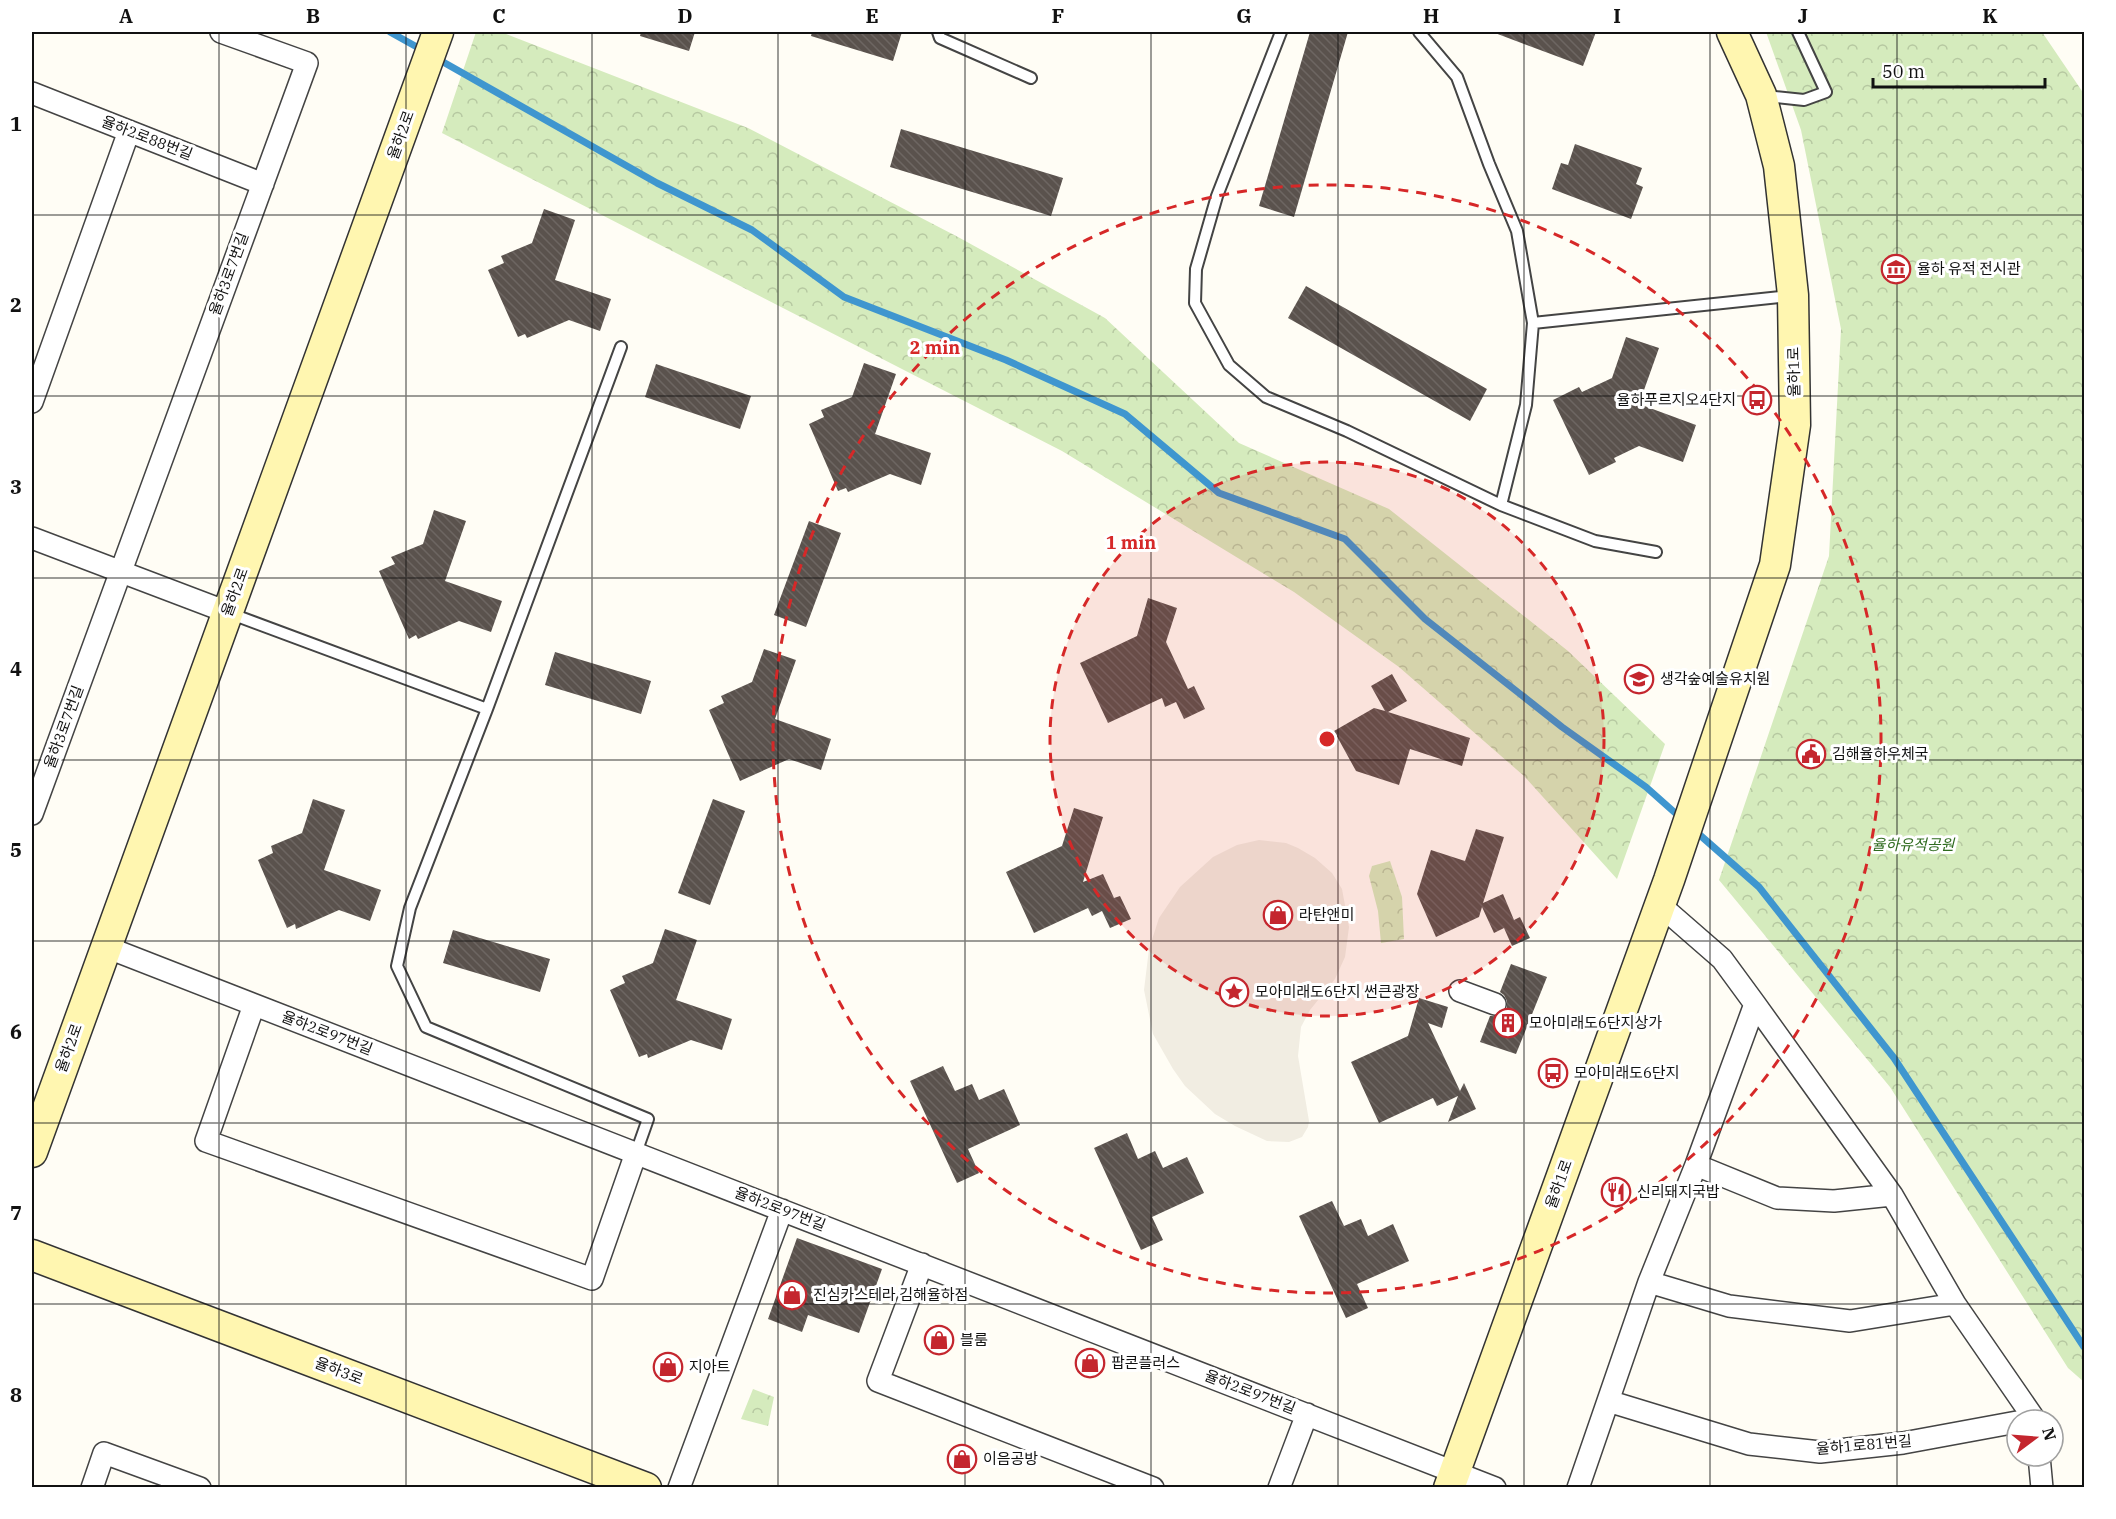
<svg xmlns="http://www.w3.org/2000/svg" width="2116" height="1519" font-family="'IBM Plex Serif','Noto Sans KR',serif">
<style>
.park{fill:url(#park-crowns)}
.plaza{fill:#f1ede2}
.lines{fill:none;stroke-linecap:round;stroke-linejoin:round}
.stream{stroke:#3f96cf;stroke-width:7}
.building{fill:url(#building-back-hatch)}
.lane-casing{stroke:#444;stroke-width:14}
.street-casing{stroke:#444;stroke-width:24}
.secondary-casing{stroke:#333;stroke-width:33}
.lane{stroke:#fff;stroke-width:10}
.street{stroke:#fff;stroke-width:21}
.secondary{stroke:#fff6b0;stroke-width:30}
.grid{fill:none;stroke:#111;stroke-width:1.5;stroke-opacity:0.55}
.ring{fill:none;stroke:#d62828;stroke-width:3;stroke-dasharray:10 8}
.labels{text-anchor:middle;stroke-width:6;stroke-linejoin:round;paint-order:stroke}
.street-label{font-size:15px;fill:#111;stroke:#fff}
.poi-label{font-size:15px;fill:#111;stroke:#fff;text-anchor:start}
.park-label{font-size:15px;font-style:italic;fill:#2f6b1f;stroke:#fff}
.centre{fill:#d62828;stroke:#fff;stroke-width:3}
.ring-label{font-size:18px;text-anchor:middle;font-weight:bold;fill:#d62828;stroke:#fff;stroke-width:6;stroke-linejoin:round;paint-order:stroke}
.neatline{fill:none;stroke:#111;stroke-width:2}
.grid-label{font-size:20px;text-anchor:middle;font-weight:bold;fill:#111}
</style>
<defs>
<pattern id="park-crowns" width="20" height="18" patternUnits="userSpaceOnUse" patternTransform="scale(1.5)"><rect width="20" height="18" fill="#d5ebbd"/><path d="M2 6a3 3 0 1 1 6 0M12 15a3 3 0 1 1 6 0" fill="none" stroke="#b6c8a1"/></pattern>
<pattern id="building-back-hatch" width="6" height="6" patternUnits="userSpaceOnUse" patternTransform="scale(1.5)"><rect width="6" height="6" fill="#5a524d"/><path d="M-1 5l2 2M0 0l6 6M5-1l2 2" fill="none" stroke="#6d6662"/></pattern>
</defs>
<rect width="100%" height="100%" fill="#fffdf5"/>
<path class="park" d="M 476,32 L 501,32 L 748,128 L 958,237 L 1105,318 L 1239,443 L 1389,509 L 1568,651 L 1665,744 L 1617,879 L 1524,776 L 1399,667 L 1294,592 L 1062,451 L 442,133 Z
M 1766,32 L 2042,32 L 2084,94 L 2084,1382 L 2068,1368 L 1890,1087 L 1719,880 L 1829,556 L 1841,329 L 1801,130 Z
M 1390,861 L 1402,897 L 1404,939 L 1381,943 L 1378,911 L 1369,876 L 1372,866 Z
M 753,1389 L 774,1397 L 768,1426 L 741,1419 Z"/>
<path class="plaza" d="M 1259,840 L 1286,843 L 1298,848 L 1315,858 L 1332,873 L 1342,889 L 1349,927 L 1345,957 L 1335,979 L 1310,1010 L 1301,1027 L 1298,1056 L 1309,1121 L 1308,1127 L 1302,1137 L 1289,1142 L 1267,1141 L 1235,1126 L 1215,1114 L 1185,1086 L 1173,1069 L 1153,1034 L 1144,990 L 1149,949 L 1159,918 L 1180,887 L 1213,857 L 1237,845 Z"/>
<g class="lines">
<path class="stream" d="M 390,32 L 424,51
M 436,58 L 657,183 L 752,230 L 844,297 L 1006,360 L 1125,414 L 1219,493 L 1345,539 L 1425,619 L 1562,727 L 1646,787 L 1682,819
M 1693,829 L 1759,887 L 1894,1058 L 2084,1347"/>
</g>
<path class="building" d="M 641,32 L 695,32 L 689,51 L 640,36 Z
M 812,32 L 902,32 L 893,61 L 811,36 Z
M 1310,32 L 1348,32 L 1294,217 L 1259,206 Z
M 1496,32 L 1596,32 L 1583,66 L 1495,33 Z
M 901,129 L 1063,178 L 1051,216 L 890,167 Z
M 1575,144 L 1642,168 L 1636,184 L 1643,187 L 1631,219 L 1552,189 L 1561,163 L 1568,165 Z
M 544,209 L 575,220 L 555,280 L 611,299 L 600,331 L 569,320 L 527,338 L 525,334 L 518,337 L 488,270 L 504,263 L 501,256 L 532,243 Z
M 1306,286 L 1487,389 L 1470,421 L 1288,318 Z
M 1626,337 L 1659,348 L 1639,404 L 1696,425 L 1683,462 L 1639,446 L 1614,458 L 1616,462 L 1589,475 L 1553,400 L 1579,387 L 1582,392 L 1612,378 Z
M 864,363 L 896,374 L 875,434 L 931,453 L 921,485 L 890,474 L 848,492 L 846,488 L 838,491 L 809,424 L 824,417 L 821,410 L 852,397 Z
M 656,364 L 751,396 L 740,429 L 645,397 Z
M 434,510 L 466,521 L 445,581 L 502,601 L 491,632 L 459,621 L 418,639 L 416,635 L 409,639 L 379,571 L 395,564 L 391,557 L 423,544 Z
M 809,521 L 841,533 L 806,627 L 774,615 Z
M 1148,598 L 1177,608 L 1166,642 L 1188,689 L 1194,686 L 1205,709 L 1184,719 L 1176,702 L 1165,707 L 1162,698 L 1108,723 L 1080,663 L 1137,636 Z
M 764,649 L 796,660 L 775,719 L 831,739 L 821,770 L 789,759 L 740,781 L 709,710 L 724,703 L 721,696 L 752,682 Z
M 555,652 L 651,681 L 641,714 L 545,685 Z
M 1392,674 L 1407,701 L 1388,712 L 1470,738 L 1462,766 L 1410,749 L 1399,785 L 1356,771 L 1334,731 L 1374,708 L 1385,711 L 1371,686 Z
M 313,799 L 345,810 L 324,870 L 381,890 L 370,921 L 339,910 L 296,929 L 295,924 L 287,928 L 258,860 L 273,853 L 271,846 L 302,833 Z
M 713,799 L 745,811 L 710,905 L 678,893 Z
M 1074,808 L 1103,817 L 1083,882 L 1103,874 L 1114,898 L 1120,896 L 1131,919 L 1110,928 L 1102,911 L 1092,916 L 1088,908 L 1034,933 L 1006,872 L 1062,846 Z
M 1476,829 L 1504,837 L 1483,903 L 1503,894 L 1514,920 L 1520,917 L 1530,938 L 1512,946 L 1504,928 L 1494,933 L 1482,907 L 1479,917 L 1436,937 L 1417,894 L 1431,850 L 1465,861 Z
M 665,929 L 697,940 L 676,1000 L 732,1019 L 722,1050 L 691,1040 L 648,1058 L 647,1054 L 639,1057 L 610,990 L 625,983 L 622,976 L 653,963 Z
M 453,930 L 550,959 L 540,992 L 443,963 Z
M 1511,964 L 1547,977 L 1516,1054 L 1480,1042 L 1490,1016 L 1498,1016 L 1507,1009 L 1507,1001 L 1504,995 L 1500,992 Z
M 1419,998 L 1448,1007 L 1442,1028 L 1428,1023 L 1460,1091 L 1464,1083 L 1476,1109 L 1448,1122 L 1458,1096 L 1437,1106 L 1433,1098 L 1379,1123 L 1351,1062 L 1408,1036 Z
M 943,1066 L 955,1091 L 972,1084 L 979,1100 L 1004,1089 L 1020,1125 L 968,1149 L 979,1173 L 957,1183 L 910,1081 Z
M 1127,1133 L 1138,1159 L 1155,1151 L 1163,1168 L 1187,1157 L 1204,1193 L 1152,1217 L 1163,1240 L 1141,1250 L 1094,1148 Z
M 1332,1201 L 1344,1226 L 1361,1219 L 1368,1236 L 1393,1224 L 1409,1261 L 1357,1284 L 1368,1308 L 1346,1318 L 1299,1216 Z
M 797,1238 L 882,1269 L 859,1333 L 808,1315 L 802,1332 L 768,1319 Z"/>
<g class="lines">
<g class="lane-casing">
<path id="lane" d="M 938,32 L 940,38 L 1031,78
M 1281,32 L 1217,196 L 1196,269 L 1195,303 L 1229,365 L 1266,397 L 1347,431 L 1501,505 L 1595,541 L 1656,552
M 1419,32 L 1457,77 L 1489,164 L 1517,231 L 1533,323
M 1765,96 L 1804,100 L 1826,92 L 1798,32
M 621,347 L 487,709 L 410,908 L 397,966 L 426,1027 L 648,1119 L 636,1153
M 1501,505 L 1526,405 L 1533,323 L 1790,296
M 229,613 L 487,709"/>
</g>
<g class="street-casing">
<path id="street" d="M 32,93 L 263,184
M 32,402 L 129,131
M 32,538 L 227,612
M 32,814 L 307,63 L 221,32
M 1660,905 L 1722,959 L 1755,1004 L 1892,1195 L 1955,1304 L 2035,1420
M 106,947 L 1495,1488
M 1460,991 L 1495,1004
M 254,1005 L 206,1141 L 592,1279 L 636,1153
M 1696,1165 L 1777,1198 L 1834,1201 L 1892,1195
M 922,1264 L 878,1381 L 1153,1488
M 1649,1282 L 1729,1306 L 1850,1321 L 1955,1304
M 1608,1401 L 1749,1444 L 1820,1452 L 1903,1443 L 2017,1422
M 2039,1456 L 2042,1488
M 92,1488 L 104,1453 L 200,1488
M 679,1488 L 782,1210
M 1279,1488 L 1307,1414
M 1578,1488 L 1649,1282 L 1696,1165 L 1755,1004"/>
</g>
<g class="secondary-casing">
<path id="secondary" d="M 32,1152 L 438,32
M 32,1255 L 646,1488
M 1449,1488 L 1669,880 L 1775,565 L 1795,425 L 1793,295 L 1779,166 L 1761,95 L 1732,32"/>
</g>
<use href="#lane" class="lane"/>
<use href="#street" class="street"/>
<use href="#secondary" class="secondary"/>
</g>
<path class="grid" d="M 219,32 L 219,1488M 406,32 L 406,1488M 592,32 L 592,1488M 778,32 L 778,1488M 965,32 L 965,1488M 1151,32 L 1151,1488M 1338,32 L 1338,1488M 1524,32 L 1524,1488M 1710,32 L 1710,1488M 1897,32 L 1897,1488M 32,215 L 2084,215M 32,396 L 2084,396M 32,578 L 2084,578M 32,760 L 2084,760M 32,941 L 2084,941M 32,1123 L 2084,1123M 32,1304 L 2084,1304"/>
<circle cx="1327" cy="739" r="277" fill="#d62828" fill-opacity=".12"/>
<g class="ring">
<circle cx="1327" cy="739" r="277"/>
<circle cx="1327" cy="739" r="554"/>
</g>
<defs>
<g id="museum-ring" transform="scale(1.5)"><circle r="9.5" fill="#fff" stroke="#c4262e" stroke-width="1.5"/><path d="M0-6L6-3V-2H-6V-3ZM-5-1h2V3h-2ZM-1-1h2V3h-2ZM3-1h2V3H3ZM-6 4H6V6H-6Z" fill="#c4262e"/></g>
<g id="bus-ring" transform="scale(1.5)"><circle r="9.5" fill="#fff" stroke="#c4262e" stroke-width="1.5"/><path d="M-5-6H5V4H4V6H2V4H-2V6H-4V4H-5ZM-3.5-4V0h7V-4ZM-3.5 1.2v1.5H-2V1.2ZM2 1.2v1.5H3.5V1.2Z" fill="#c4262e"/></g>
<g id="school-ring" transform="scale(1.5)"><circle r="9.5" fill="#fff" stroke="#c4262e" stroke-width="1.5"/><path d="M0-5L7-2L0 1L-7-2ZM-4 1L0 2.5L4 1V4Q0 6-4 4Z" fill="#c4262e"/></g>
<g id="civic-ring" transform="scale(1.5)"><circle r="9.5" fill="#fff" stroke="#c4262e" stroke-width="1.5"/><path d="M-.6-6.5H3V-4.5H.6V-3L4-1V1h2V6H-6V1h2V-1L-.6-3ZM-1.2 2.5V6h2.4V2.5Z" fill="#c4262e"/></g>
<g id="shop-ring" transform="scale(1.5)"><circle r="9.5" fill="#fff" stroke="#c4262e" stroke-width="1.5"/><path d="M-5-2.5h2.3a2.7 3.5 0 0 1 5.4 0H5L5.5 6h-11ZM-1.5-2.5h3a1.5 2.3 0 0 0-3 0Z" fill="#c4262e"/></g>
<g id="sight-ring" transform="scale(1.5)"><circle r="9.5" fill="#fff" stroke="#c4262e" stroke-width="1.5"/><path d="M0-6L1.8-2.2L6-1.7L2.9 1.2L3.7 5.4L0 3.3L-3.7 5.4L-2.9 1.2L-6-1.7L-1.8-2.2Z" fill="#c4262e"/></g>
<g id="building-ring" transform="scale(1.5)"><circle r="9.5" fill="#fff" stroke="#c4262e" stroke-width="1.5"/><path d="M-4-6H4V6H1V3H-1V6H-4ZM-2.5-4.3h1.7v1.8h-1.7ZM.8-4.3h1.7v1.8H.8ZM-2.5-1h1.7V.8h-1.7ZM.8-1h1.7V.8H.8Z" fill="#c4262e"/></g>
<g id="restaurant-ring" transform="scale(1.5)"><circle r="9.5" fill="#fff" stroke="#c4262e" stroke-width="1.5"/><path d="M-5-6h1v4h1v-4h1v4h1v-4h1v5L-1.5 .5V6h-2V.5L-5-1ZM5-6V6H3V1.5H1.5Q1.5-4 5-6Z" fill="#c4262e"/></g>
</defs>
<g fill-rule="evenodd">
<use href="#museum-ring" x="1896" y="269"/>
<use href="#bus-ring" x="1757" y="400"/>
<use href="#school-ring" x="1639" y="679"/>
<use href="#civic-ring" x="1811" y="754"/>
<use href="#shop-ring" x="1278" y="915"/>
<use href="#sight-ring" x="1234" y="992"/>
<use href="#building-ring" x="1508" y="1023"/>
<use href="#bus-ring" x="1553" y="1073"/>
<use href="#restaurant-ring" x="1616" y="1192"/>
<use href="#shop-ring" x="792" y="1295"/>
<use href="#shop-ring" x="939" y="1340"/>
<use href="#shop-ring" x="1090" y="1363"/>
<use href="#shop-ring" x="668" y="1367"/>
<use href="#shop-ring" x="962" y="1459"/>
</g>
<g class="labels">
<g class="street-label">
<text transform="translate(401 135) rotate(-70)" y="5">율하2로</text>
<text transform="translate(147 138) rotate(21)" y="5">율하2로88번길</text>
<text transform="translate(229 274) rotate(-70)" y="5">율하3로7번길</text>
<text transform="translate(1794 372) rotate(-91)" y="5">율하1로</text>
<text transform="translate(235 592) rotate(-70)" y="5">율하2로</text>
<text transform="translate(64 727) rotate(-70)" y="5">율하3로7번길</text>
<text transform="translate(327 1033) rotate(21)" y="5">율하2로97번길</text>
<text transform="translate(69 1048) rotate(-70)" y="5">율하2로</text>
<text transform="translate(1559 1184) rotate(-70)" y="5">율하1로</text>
<text transform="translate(780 1209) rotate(21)" y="5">율하2로97번길</text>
<text transform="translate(339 1371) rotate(21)" y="5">율하3로</text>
<text transform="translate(1250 1392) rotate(21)" y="5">율하2로97번길</text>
<text transform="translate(1864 1445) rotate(-5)" y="5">율하1로81번길</text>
</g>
<g class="poi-label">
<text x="1917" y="274">율하 유적 전시관</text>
<text x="1736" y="405" text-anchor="end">율하푸르지오4단지</text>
<text x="1660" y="684">생각숲예술유치원</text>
<text x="1832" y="759">김해율하우체국</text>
<text x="1299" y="920">라탄앤미</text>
<text x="1255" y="997">모아미래도6단지 썬큰광장</text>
<text x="1529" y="1028">모아미래도6단지상가</text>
<text x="1574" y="1078">모아미래도6단지</text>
<text x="1637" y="1197">신리돼지국밥</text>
<text x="813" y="1300">진심카스테라 김해율하점</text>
<text x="960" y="1345">블룸</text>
<text x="1111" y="1368">팝콘플러스</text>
<text x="689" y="1372">지아트</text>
<text x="983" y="1464">이음공방</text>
</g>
<g class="park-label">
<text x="1913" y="850">율하유적공원</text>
</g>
</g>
<circle cx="1327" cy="739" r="9" class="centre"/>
<g class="ring-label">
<text x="935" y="354">2 min</text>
<text x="1131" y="549">1 min</text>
</g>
<rect width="2116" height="1519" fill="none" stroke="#ffffff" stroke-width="66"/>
<g transform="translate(2035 1438) rotate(74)"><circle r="28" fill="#ffffff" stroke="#a0a0a0" stroke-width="1.5"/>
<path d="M0-4.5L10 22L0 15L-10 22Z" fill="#c4262e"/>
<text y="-9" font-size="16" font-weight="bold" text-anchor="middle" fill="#111111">N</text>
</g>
<path d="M1873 78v9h172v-9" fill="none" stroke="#111111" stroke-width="3"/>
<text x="1882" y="78" font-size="18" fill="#111111" stroke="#ffffff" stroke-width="4.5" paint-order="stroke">50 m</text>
<rect x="33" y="33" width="2050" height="1453" class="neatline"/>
<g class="grid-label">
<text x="126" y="23">A</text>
<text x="313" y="23">B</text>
<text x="499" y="23">C</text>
<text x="685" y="23">D</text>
<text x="872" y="23">E</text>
<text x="1058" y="23">F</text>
<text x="1244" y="23">G</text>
<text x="1431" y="23">H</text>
<text x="1617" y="23">I</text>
<text x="1803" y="23">J</text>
<text x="1990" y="23">K</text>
<text x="16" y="131">1</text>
<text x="16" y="312">2</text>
<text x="16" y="494">3</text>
<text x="16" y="676">4</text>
<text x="16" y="857">5</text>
<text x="16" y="1039">6</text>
<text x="16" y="1220">7</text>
<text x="16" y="1402">8</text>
</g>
</svg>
